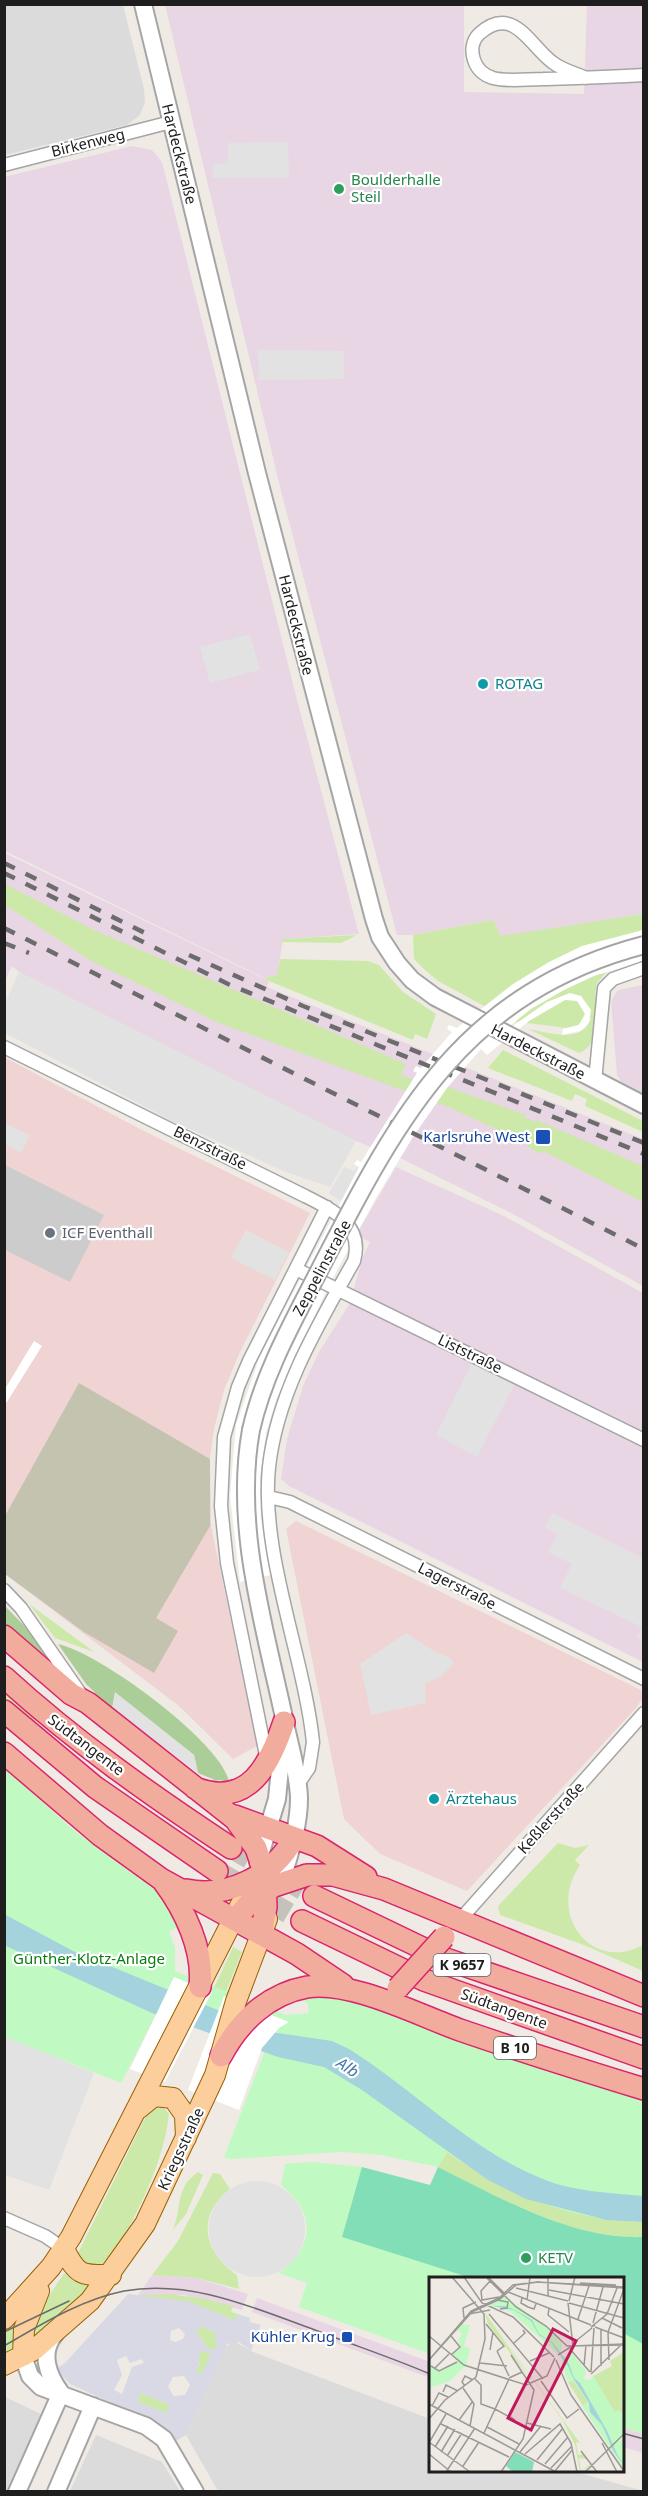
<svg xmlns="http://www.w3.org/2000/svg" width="648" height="2496" font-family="'Noto Sans',sans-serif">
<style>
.residential{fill:#dcdbdb}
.commercial{fill:#f0d3d3}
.industrial{fill:#e8d6e5}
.religious{fill:#ccc}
.construction{fill:#c3c3af}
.grass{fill:#cce9a9}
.forest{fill:#abce98}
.park{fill:#c0f9c2}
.pitch{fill:#81deb6}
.parking{fill:#e2e2e2}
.plaza{fill:#d8d9e5;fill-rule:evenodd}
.water{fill:#a4d2dd}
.pier{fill:#fff}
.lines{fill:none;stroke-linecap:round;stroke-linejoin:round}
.trunk-tunnel{stroke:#c5c2bc;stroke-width:21;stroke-dasharray:21 10;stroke-linecap:butt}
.minor-casing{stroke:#a5a5a5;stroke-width:15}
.tertiary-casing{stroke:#a5a5a5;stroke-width:20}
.primary-casing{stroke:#985f00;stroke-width:22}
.trunk-casing{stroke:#da246b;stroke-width:24}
.minor{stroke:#fff;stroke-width:12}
.tertiary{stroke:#fff;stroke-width:16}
.primary{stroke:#fcce9c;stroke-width:20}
.trunk{stroke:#f2ac9e;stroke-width:21}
.tram{stroke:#6c6c6c;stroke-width:1.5}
.rail{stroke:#6c6c6c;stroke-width:4.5;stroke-dasharray:12 12;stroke-linecap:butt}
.tertiary-bridge-casing{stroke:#a5a5a5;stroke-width:20;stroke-linecap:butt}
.trunk-bridge-casing{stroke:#da246b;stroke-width:24;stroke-linecap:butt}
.tertiary-bridge{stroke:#fff;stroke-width:16}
.trunk-bridge{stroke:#f2ac9e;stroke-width:21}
.leisure-dot{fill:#2e9e5b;stroke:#fff;stroke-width:2}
.culture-dot{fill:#0f9aa8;stroke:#fff;stroke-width:2}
.transit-dot{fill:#1a4fb4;stroke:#fff;stroke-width:2}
.worship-dot{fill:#6b7280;stroke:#fff;stroke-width:2}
.labels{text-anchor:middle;stroke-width:4.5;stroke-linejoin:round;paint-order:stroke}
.shield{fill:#fff;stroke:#626262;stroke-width:1.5}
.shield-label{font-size:14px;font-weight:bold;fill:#1e1e1e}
.street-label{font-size:15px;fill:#1e1e1e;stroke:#fff}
.leisure-label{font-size:15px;fill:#27864d;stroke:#fff;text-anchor:start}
.culture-label{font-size:15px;fill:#0d838f;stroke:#fff;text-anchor:start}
.transit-label{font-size:15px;fill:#164399;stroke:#fff;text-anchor:end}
.worship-label{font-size:15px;fill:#5b616d;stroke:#fff;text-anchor:start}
.park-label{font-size:15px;fill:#0b7c10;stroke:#fff}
.water-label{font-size:16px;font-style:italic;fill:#477aa6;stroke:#fff}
.inset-road{fill:none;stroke:#9b9995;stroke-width:1.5}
.view{fill:#c2185b;fill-opacity:0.15;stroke:#c2185b;stroke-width:3}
.inset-edge{fill:none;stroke:#1e1e1e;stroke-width:3}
</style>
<rect width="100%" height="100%" fill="#efebe4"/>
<path class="residential" d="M 5,4 L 123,5 L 144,89 L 145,102 L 140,115 L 127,125 L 5,155 Z
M 234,2341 L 251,2351 L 430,2419 L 430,2470 L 573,2471 L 643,2491 L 218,2491 L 186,2435 L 224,2348 Z
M 5,2397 L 43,2415 L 9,2491 L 5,2492 Z
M 96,2435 L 162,2462 L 180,2491 L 70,2491 Z"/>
<path class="commercial" d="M 4,1057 L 140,1129 L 310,1213 L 239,1354 L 224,1390 L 214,1429 L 210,1458 L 211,1526 L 257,1746 L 233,1759 L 179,1706 L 5,1574 Z
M 296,1521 L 641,1690 L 642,1699 L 636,1708 L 467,1891 L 380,1854 L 344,1819 L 286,1529 Z"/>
<path class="industrial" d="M 165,5 L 464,5 L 464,92 L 584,94 L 587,5 L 643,5 L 643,914 L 501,937 L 493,920 L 413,935 L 397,935 L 281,491 Z
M 132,146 L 152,150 L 162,162 L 296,696 L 359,934 L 283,939 L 277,975 L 264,978 L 5,851 L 4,177 Z
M 5,853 L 269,981 L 267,987 L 643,1139 L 643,1286 L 511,1213 L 400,1158 L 356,1141 L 19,972 L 12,966 L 5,981 Z
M 643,985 L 643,1095 L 623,1085 L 617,1075 L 611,1001 L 618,990 Z
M 396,1167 L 504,1216 L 643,1293 L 643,1662 L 289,1486 L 281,1479 L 287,1439 L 303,1386 L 319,1352 L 350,1303 L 362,1259 L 370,1242 L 356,1235 Z
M 152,2275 L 197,2278 L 248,2294 L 242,2310 L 184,2295 L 138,2295 Z
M 257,2298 L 430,2362 L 430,2378 L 252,2312 Z
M 622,2427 L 643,2434 L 643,2453 L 623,2447 Z"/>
<path class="religious" d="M 5,1165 L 104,1215 L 70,1282 L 5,1250 Z"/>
<path class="construction" d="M 79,1383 L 210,1459 L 210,1526 L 156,1618 L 178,1631 L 154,1673 L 84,1632 L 5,1574 L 5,1516 Z"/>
<path class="grass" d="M 5,884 L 94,930 L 406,1064 L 401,1075 L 414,1080 L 417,1076 L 526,1115 L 525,1118 L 536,1122 L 537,1120 L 643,1166 L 643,1202 L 545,1152 L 538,1153 L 518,1139 L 448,1107 L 219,1023 L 93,962 L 5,905 Z
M 643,914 L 643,928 L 597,983 C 591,1005 605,1043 579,1053 L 528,1029 C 548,1032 583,1045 591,1018 L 585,1016 L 578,1025 L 566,1028 L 512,1021 L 438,981 L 426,971 L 414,959 L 413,935 L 493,920 L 501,936 Z
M 357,935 L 341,943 L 282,942 L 282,939 Z
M 280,959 L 368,961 L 379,965 L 403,992 L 436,1014 L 427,1039 L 415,1034 L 413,1040 L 269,981 L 264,978 L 277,975 Z
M 503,1050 L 643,1121 L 643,1132 L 585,1106 L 587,1099 L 575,1094 L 572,1101 L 488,1068 Z
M 29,1604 L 93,1651 L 94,1652 L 55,1638 Z
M 5,1690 L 38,1720 L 32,1723 L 5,1699 Z
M 558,1843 L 575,1848 L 589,1845 L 575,1860 L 580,1865 C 546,1915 592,1973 643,1945 L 643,1971 L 584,1945 L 500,1915 L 498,1906 Z
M 233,1947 L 242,1952 L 224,1996 L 212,1992 Z
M 156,2106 L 162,2106 L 169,2114 C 163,2166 137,2212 114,2257 L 110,2262 L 91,2267 L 76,2257 L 148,2112 Z
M 447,2152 C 512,2196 564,2218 643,2222 L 643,2237 C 573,2240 500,2198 438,2167 Z
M 198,2172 L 203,2175 L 186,2214 L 173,2230 C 182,2208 175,2187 198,2172 Z
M 213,2173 L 220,2174 L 230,2189 C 195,2216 204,2252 237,2275 L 239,2289 L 197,2278 L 152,2275 L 178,2241 Z
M 64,2273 L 74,2281 L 90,2285 L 87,2291 L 32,2340 L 30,2337 L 37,2314 Z
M 167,2294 L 201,2298 L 233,2306 L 231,2312 L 238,2314 L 236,2320 L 231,2319 C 197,2304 175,2298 138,2297 L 138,2295 Z
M 20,2311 L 13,2350 L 4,2356 L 4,2328 Z
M 201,2326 L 215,2332 L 217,2345 L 215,2349 L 208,2349 L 197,2332 Z
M 206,2351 L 211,2356 L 203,2373 L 200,2375 L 196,2370 L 200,2364 L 197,2358 L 199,2353 Z
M 141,2393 L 170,2405 L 166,2414 L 137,2401 Z"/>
<path class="forest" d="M 5,1606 L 38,1640 L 52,1666 L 5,1628 Z
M 58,1644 C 98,1652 220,1741 229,1781 L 215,1780 L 198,1773 L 194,1755 L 115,1693 L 112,1709 L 86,1684 Z"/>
<path class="park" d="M 4,1767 L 77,1833 L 162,1895 L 185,1922 L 169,1932 L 175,1947 L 175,1971 L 286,2015 L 309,2013 L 308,2004 L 300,1998 L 320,1994 L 367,2004 L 643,2098 L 643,2222 C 564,2218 512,2196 447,2152 L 438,2167 L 381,2155 L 342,2152 L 230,2159 L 224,2157 L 266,2048 L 164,1999 L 121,2083 L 5,2037 Z
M 313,2162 L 362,2167 L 342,2237 L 471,2278 L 430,2278 L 430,2354 L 299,2307 L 307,2283 L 279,2273 C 314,2248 317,2213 281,2185 L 285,2164 Z
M 623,2333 L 643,2344 L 643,2434 L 623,2427 Z"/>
<path class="pitch" d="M 362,2167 L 430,2185 L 438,2167 C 500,2198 573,2240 643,2237 L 643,2344 L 623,2333 L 622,2278 L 471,2278 L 342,2237 Z"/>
<path class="parking" d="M 288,142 L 289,178 L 213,178 L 213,164 L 228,163 L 228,143 Z
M 258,350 L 344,351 L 344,379 L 259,380 Z
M 250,634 L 260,670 L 210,683 L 200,647 Z
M 19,972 L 356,1141 L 330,1187 L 286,1172 L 172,1121 L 5,1033 L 5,1003 Z
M 4,1123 L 30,1135 L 21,1153 L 5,1144 Z
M 369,1156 L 396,1167 L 368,1194 L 355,1211 L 329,1193 L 344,1167 L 354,1171 Z
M 246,1230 L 289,1252 L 275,1280 L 231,1258 Z
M 472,1363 L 514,1385 L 477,1457 L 436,1435 Z
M 552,1513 L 643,1558 L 643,1641 L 637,1637 L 642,1627 L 560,1588 L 572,1564 L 548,1552 L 558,1534 L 545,1528 Z
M 406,1633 L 437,1653 L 449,1657 L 454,1663 L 441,1676 L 425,1684 L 426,1703 L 371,1715 L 360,1664 Z
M 115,1692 L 194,1755 L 198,1773 L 112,1709 Z
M 5,2037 L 94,2073 L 49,2190 L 5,2175 Z
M209 2229a48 48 0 1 1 96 0a48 48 0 1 1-96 0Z"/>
<path class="plaza" d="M 128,2294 L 188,2301 L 231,2319 L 236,2319 L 238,2314 L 250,2318 L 250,2322 L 261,2325 L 251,2351 L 239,2342 L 227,2344 L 186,2435 L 174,2442 L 160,2425 L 70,2384 L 56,2369 L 65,2363 ZM 201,2326 L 214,2332 L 217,2345 L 215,2349 L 208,2349 L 197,2332 ZM 179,2328 L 185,2334 L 183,2339 L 175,2342 L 170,2340 L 171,2331 ZM 206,2351 L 211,2356 L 200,2375 L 196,2370 L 200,2363 L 198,2358 L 200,2353 ZM 126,2356 L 130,2363 L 142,2359 L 144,2363 L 132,2367 L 122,2394 L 114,2390 L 122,2375 L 117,2360 ZM 184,2376 L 190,2385 L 185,2395 L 174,2396 L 168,2387 L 173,2377 ZM 141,2393 L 170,2405 L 166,2413 L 137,2401 Z"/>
<path class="water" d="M 4,1914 L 73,1951 L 271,2032 L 332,2041 L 349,2049 C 416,2091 473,2153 548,2181 C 577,2192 613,2193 643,2196 L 643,2222 L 607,2220 L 526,2199 L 488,2180 L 362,2090 L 324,2067 L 278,2057 L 152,2013 L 6,1946 Z"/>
<path class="pier" d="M 643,930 L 643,961 L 594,976 L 564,990 L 531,1009 L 487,1044 L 547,1002 L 570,993 L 581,996 L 591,1010 L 589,1022 L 585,1027 L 580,1031 L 562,1035 L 563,1029 L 579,1025 L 585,1014 L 577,1001 L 565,1000 L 529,1021 L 487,1055 L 481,1049 L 447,1088 L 413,1137 L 376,1198 L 327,1289 L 276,1400 L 266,1433 L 260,1477 L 261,1520 L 270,1575 L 240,1582 L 230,1496 L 236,1425 L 260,1356 L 359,1167 L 354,1164 L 357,1160 L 361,1162 L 417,1073 L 413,1071 L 416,1066 L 421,1068 L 452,1032 L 447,1029 L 449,1025 L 457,1028 L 513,984 L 549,962 L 582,946 Z
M 34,1341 L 42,1346 L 5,1405 L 5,1389 Z
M 174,1977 L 212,1992 L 165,2082 L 130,2069 Z
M 224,1996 L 289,2022 L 279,2028 L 262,2048 L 239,2110 L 188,2090 Z"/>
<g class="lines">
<path class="trunk-tunnel" d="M 231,1848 L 314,1896
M 217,1871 L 302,1921"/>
<g class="minor-casing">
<path id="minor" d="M 586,78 C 575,73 562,70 552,62 C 530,46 513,3 479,34 C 472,41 471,51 474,60 C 477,69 483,75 493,78 C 508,82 527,79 543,79 C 576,78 610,77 644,75
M 4,165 L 171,122
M 4,1047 L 305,1196 C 333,1210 364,1225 354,1261 C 318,1325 277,1393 269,1467 C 260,1553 304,1656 313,1742 L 309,1768 L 298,1784
M 595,1081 L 604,988 L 613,979 L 644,968
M 296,1269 L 644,1440
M 269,1497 L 290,1502 L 644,1679
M 4,1590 L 21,1608 L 80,1693
M 267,1760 L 227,1563 L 221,1506 L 224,1437 L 238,1387 L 249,1361 L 327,1207
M 458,1922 L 644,1713
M 4,2218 L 45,2236 L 64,2249"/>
</g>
<g class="tertiary-casing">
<path id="tertiary" d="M 143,4 L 257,473 L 374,919 L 380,937 L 397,963 L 412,980 L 435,997 L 644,1105
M 251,1430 C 234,1524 263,1621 283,1713 C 288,1741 298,1769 299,1798 C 299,1828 289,1855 281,1883
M 258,1862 L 277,1799 L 283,1738
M 55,2334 C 39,2352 48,2376 61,2393
M 23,2356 L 30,2376 L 41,2387 L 146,2426 L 164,2439 L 195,2492
M 17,2492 L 61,2393
M 56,2492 L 93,2406"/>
</g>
<g class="primary-casing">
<path id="primary" d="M 138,2109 L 154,2096 L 173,2098 L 185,2115 L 186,2138
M 64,2249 C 78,2277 82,2275 111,2275
M 4,2319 L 51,2267 L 71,2237 L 241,1904
M 23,2356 L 24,2329 L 39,2291
M 4,2365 L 34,2350 L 90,2301 L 145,2224 L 215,2075 L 236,2001 L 267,1919"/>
</g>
<g class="trunk-casing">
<path id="trunk" d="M 4,1636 L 71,1694 L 88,1703 L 235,1819 L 256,1848 L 264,1872
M 4,1677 C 74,1741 152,1796 231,1848
M 4,1711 L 95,1787 L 217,1871
M 4,1753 L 100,1835 L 161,1879 L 297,1954 L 343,1985
M 195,1788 C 249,1809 270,1764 284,1722
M 235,1816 L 317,1846 L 366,1877
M 163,1881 C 185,1910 204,1950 200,1987
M 186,1890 C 228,1899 274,1875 294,1838
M 314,1896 L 443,1958 L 644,2027
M 235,1920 L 252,1900 L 274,1886 L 307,1875 L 333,1875 L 384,1889 L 644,1996
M 302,1921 L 424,1980 L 644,2058
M 261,1934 L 266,1907 L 265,1881
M 221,2056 C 239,2022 268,1994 307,1987 C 351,1980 418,2015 460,2030 C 521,2051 582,2070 644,2089"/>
</g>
<use href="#minor" class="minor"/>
<use href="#tertiary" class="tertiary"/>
<use href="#primary" class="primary"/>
<use href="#trunk" class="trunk"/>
<path class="tram" d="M 4,2332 L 69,2301
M 4,2346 C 42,2324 80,2300 124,2291 C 191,2279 254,2308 315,2330 C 353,2345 393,2358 430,2374
M 622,2433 L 644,2439"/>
<path class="rail" d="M 4,863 L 151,936
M 4,873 L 228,984 L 644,1154
M 4,928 L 644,1249
M 4,943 L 29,953
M 189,955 L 303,1006 L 644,1143"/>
<g class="tertiary-bridge-casing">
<path id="tertiary-bridge" d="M 251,1430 C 264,1372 294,1320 321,1267 C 400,1113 465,992 644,945"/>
</g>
<g class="trunk-bridge-casing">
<path id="trunk-bridge" d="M 398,1988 L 444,1937"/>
</g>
<use href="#tertiary-bridge" class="tertiary-bridge"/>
<use href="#trunk-bridge" class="trunk-bridge"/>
</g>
<g class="leisure-dot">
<circle cx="339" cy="189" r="6"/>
<circle cx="526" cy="2258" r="6"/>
</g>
<g class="culture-dot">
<circle cx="483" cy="684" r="6"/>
<circle cx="434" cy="1799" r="6"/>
</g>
<g class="transit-dot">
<rect x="535" y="1129" width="16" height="16" rx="3"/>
<rect x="341" y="2331" width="12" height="12" rx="3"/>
</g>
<circle class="worship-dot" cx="50" cy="1233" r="6"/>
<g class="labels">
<g class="shield">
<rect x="433.5" y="1954" width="57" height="22" rx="4.5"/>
<rect x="494" y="2037" width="42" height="22" rx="4.5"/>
</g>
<g class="shield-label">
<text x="462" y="1970">K 9657</text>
<text x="515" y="2053">B 10</text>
</g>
<g class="street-label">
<text transform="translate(88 143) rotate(-14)" y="5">Birkenweg</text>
<text transform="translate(179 154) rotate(76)" y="5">Hardeckstraße</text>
<text transform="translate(296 625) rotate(76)" y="5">Hardeckstraße</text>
<text transform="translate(538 1052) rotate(27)" y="5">Hardeckstraße</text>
<text transform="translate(210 1148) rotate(26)" y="5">Benzstraße</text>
<text transform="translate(322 1268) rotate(-62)" y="5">Zeppelinstraße</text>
<text transform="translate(470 1354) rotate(26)" y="5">Liststraße</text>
<text transform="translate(457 1586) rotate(27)" y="5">Lagerstraße</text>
<text transform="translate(86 1745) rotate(37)" y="5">Südtangente</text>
<text transform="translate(551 1818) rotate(-48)" y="5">Keßlerstraße</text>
<text transform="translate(504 2009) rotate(20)" y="5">Südtangente</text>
<text transform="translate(181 2149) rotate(-65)" y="5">Kriegsstraße</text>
</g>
<g class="leisure-label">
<text x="351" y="185">Boulderhalle<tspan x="351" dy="17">Steil</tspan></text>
<text x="538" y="2263">KETV</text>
</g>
<g class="culture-label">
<text x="495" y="689">ROTAG</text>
<text x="446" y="1804">Ärztehaus</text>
</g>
<g class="transit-label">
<text x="530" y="1142">Karlsruhe West</text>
<text x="335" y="2342">Kühler Krug</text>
</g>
<g class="worship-label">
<text x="62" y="1238">ICF Eventhall</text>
</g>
<g class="park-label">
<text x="89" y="1964">Günther-Klotz-Anlage</text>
</g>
<g class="water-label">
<text transform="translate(348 2067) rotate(34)" y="6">Alb</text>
</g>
</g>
<g transform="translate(429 2277)">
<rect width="195" height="195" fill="#efebe4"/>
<path d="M 56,36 L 151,166 L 147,165 L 149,178 L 154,177 L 157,182 L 150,181 L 152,194 L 161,187 L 163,190 L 159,195 L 162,188 L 151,195 L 146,168 L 134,144 L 65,49 L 104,106 L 59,47 ZM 195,75 L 195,139 L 189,133 L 186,136 L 164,99 L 183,89 L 181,84 ZM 144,103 L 159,125 L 154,129 L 139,105 Z" fill="#cce9a9"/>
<path d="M 76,19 L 126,57 L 133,65 L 132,79 L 139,80 L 142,75 L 157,94 L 155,102 L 161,103 L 164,99 L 186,136 L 189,133 L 195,139 L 195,156 L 188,166 L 195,161 L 195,192 L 153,129 L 159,125 L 145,104 L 139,105 L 131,79 L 82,35 L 58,27 ZM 32,47 L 41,48 L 35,69 L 41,72 L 37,88 L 21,104 L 0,111 L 0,86 L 10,94 L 29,84 L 23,78 L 32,69 L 29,63 L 33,57 L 28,52 Z" fill="#c0f9c2"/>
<path d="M 86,175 L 105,185 L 103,195 L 84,195 L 77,189 Z" fill="#81deb6"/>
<path d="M 63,29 L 76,29 L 86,33 L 103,43 L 110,57 L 123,65 L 140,87 L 145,101 L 151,106 L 178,154 L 188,177 L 195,188 L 185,175 L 173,148 L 161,135 L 160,126 L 144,101 L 139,89 L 122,65 L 110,58 L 102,44 L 85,33 Z" fill="#a4d2dd"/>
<path class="inset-road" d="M 35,0 L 53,26 L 84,40 L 125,80M 57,0 L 87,30 L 117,49 L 138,69 L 195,68M 59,0 L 76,17M 119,0 L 119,19M 61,4 L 52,14 L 53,23 L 70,20M 151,6 L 187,8M 87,11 L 139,24M 120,13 L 195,27M 79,15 L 162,48M 93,21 L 92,26 L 99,30 L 105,32 L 107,27M 68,23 L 79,25 L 78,31 L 71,32M 98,23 L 101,0M 140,24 L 146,0M 139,26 L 144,69M 140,26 L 195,41M 120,32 L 119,38 L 140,55M 40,37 L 61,33M 60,37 L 114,102M 35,41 L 34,31 L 47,25M 173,41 L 193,51M 149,42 L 160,9M 164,46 L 174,10M 57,47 L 75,69 L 68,74M 166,48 L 162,50 L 178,37 L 188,11M 166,50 L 195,61M 172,52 L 172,89M 0,59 L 35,88 L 97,108 L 118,99 L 126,81M 85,66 L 96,56 L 94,53M 143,67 L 163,51M 141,72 L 161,95M 61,73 L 64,55M 68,74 L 80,99M 22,78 L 31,70 L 22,59M 82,78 L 93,95M 129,78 L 143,69 L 195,67M 0,83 L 43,35 L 71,22 L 87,8 L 109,5 L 195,11M 0,83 L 42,34 L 70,21 L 84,8 L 108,5 L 195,10M 127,83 L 142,118 L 195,194M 180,83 L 179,55 L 195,12M 101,84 L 120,76M 51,86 L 78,89M 2,89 L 10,94 L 28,85M 155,89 L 157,68M 6,91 L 20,77M 162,95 L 165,51M 162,97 L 192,68M 46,102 L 52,108 L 52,127 L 66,132M 112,104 L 138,141 L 150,132M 36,109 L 33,105 L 36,99 L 44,103M 34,111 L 45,127 L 41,149M 14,115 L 17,108 L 29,114M 0,127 L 127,195M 3,129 L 10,116 L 19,120M 66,132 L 86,143 L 82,140M 0,142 L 16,123 L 47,100 L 56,62 L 55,37 L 23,0M 30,143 L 44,124M 98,146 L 122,152M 12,147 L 80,180M 58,150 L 90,167M 55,156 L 80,102M 1,164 L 17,137M 0,165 L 41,195M 173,166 L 188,195M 6,170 L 19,149M 152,174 L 168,195M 12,175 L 26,152M 91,175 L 112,149M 0,177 L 22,195M 96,177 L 131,147 L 142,166 L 148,195M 18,179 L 33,156M 108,183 L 134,151M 116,187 L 139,160M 34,189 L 50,165M 122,191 L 143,169M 126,194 L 144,172M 17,195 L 46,151M 72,195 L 94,162 L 105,113 L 93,95 L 80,101M 156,195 L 195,157"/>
<path class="view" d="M 124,52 L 147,64 L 102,153 L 79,141 Z"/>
<rect width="195" height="195" class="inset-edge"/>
</g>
<rect width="648" height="2496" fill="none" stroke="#1e1e1e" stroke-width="12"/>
</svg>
